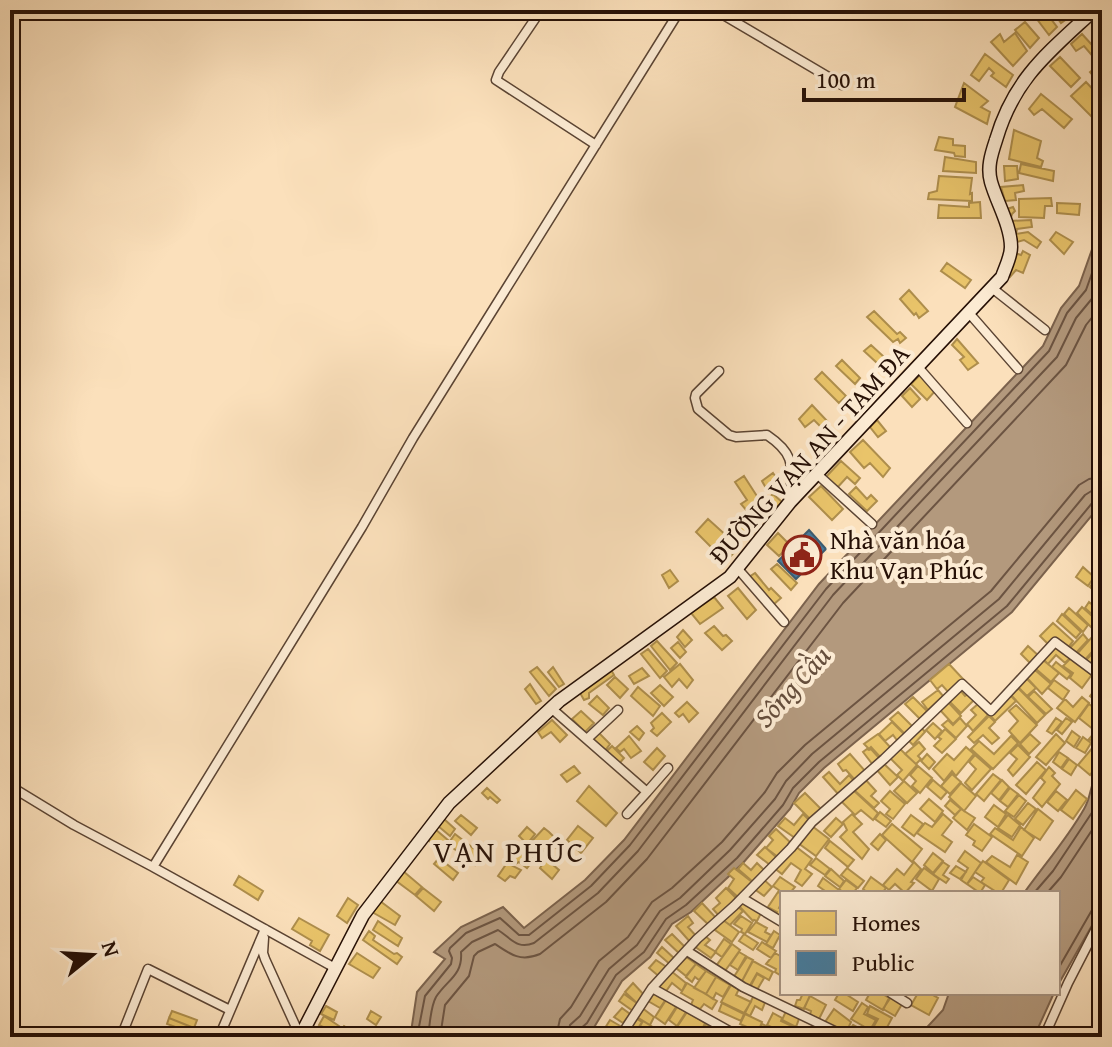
<svg xmlns="http://www.w3.org/2000/svg" width="1112" height="1047" font-family="'Gentium Book Plus',serif">
<style>
.water{fill:#b3997d;stroke:#7b624d;stroke-width:2}
.homes{fill:#e9c46a;stroke:#ae8e4c;stroke-width:2}
.public{fill:#457b9d;stroke:#3c5b70;stroke-width:2}
.lines{fill:none;stroke-linecap:round;stroke-linejoin:round}
.shore{stroke:#6c5442;stroke-width:2}
.street-casing{stroke:#5b4433;stroke-width:11}
.secondary-casing{stroke:#261006;stroke-width:15}
.street{stroke:#fcebd3;stroke-width:8}
.secondary{stroke:#fcebd3;stroke-width:12}
.labels{text-anchor:middle;stroke-width:8;stroke-linejoin:round;paint-order:stroke}
.street-label{font-size:26px;fill:#261006;stroke:#fcebd3}
.poi-label{font-size:26px;fill:#261006;stroke:#fcebd3;text-anchor:start}
.water-label{font-size:28px;font-style:italic;fill:#654e3c;stroke:#fcebd3}
.quarter-label{font-size:30px;letter-spacing:2px;fill:#261006;stroke:#fcebd3}
</style>
<rect width="100%" height="100%" fill="#fbe0bb"/>
<filter id="stains"><feTurbulence type="fractalNoise" baseFrequency=".0025" numOctaves="4"/><feColorMatrix values="0 0 0 0 .2 0 0 0 0 .09 0 0 0 0 .02 0 0 0 .5 -.17"/></filter>
<radialGradient id="worn" r=".72"><stop offset=".6" stop-color="#630" stop-opacity="0"/><stop offset="1" stop-color="#630" stop-opacity=".3"/></radialGradient>
<path class="water" d="M 1102,228 L 1102,503 L 1012,612 L 824,768 L 799,793 L 790,809 L 743,863 L 691,912 L 672,924 L 650,957 L 622,981 L 593,1029 L 581,1037 L 408,1037 L 411,1032 L 417,992 L 445,959 L 434,952 L 461,927 L 503,907 L 524,928 L 585,880 L 624,840 L 819,584 L 1043,346 L 1061,308 L 1079,286 L 1095,241 Z
M 1097,773 L 1102,774 L 1102,908 L 1058,985 L 1058,893 L 1024,893 C 1044,865 1067,839 1084,809 C 1091,798 1090,785 1097,773 Z
M 949,993 L 1054,993 L 1034,1037 L 918,1037 L 943,1010 Z"/>
<path class="homes" d="M 1030,10 L 1044,10 L 1057,27 L 1049,35 Z
M 1052,10 L 1079,10 L 1061,23 Z
M 1025,22 L 1039,38 L 1030,48 L 1015,30 Z
M 1015,33 L 1027,51 L 1013,66 L 991,42 L 1000,34 L 1004,42 Z
M 1082,34 L 1102,56 L 1102,67 L 1084,46 L 1076,51 L 1071,44 Z
M 985,54 L 1013,75 L 1006,87 L 991,76 L 994,73 L 989,68 L 979,81 L 971,75 Z
M 1060,57 L 1080,78 L 1071,87 L 1050,66 Z
M 1096,67 L 1102,73 L 1102,86 L 1090,72 Z
M 1086,82 L 1102,99 L 1102,103 L 1091,116 L 1071,96 Z
M 964,83 L 988,101 L 981,107 L 990,112 L 987,124 L 955,107 Z
M 1041,94 L 1072,119 L 1064,128 L 1042,109 L 1034,115 L 1029,109 Z
M 1014,130 L 1041,141 L 1037,158 L 1043,161 L 1041,167 L 1009,159 Z
M 939,137 L 953,139 L 953,145 L 965,146 L 965,157 L 955,156 L 954,153 L 935,150 Z
M 945,157 L 976,162 L 976,173 L 943,171 Z
M 1021,164 L 1054,171 L 1053,181 L 1019,173 Z
M 1004,166 L 1017,166 L 1018,179 L 1005,181 Z
M 939,176 L 972,178 L 970,194 L 972,193 L 972,201 L 928,199 L 929,193 L 937,191 Z
M 1023,185 L 1024,191 L 1015,193 L 1016,200 L 1005,201 L 1001,187 Z
M 1051,198 L 1052,206 L 1045,206 L 1044,218 L 1019,217 L 1019,199 Z
M 980,202 L 981,218 L 938,218 L 939,205 L 969,207 L 969,203 Z
M 1057,203 L 1080,204 L 1079,215 L 1057,213 Z
M 1013,207 L 1015,211 L 1012,214 L 1010,221 L 1031,220 L 1032,227 L 1017,229 L 1016,234 L 1028,232 L 1041,242 L 1037,248 L 1024,240 L 1013,243 L 1004,210 Z
M 1056,232 L 1073,242 L 1064,254 L 1050,240 Z
M 1023,251 L 1030,255 L 1023,273 L 1016,270 L 1010,277 L 1005,270 L 1012,252 L 1021,255 Z
M 947,263 L 971,280 L 965,288 L 941,271 Z
M 909,290 L 928,311 L 919,318 L 916,313 L 914,315 L 900,299 Z
M 874,311 L 897,334 L 900,332 L 906,338 L 900,343 L 898,339 L 893,342 L 867,317 Z
M 957,339 L 978,363 L 968,370 L 960,360 L 964,357 L 952,345 Z
M 871,345 L 895,367 L 889,374 L 864,351 Z
M 842,360 L 860,378 L 855,384 L 836,366 Z
M 822,372 L 846,396 L 839,403 L 815,379 Z
M 921,374 L 936,390 L 927,400 L 911,384 Z
M 910,388 L 920,399 L 912,407 L 902,396 Z
M 812,405 L 828,422 L 822,428 L 814,420 L 805,427 L 799,419 Z
M 877,420 L 886,431 L 878,437 L 870,427 Z
M 863,440 L 890,468 L 883,477 L 870,463 L 864,468 L 850,452 Z
M 841,461 L 860,478 L 855,484 L 847,477 L 836,489 L 825,478 Z
M 773,473 L 783,487 L 777,491 L 773,485 L 767,490 L 762,481 Z
M 744,476 L 764,507 L 757,510 L 760,514 L 753,518 L 741,504 L 747,500 L 735,482 Z
M 821,486 L 843,509 L 832,520 L 809,497 Z
M 856,487 L 867,499 L 871,495 L 877,501 L 867,511 L 849,494 Z
M 773,494 L 782,502 L 775,509 L 773,506 L 768,509 L 764,502 Z
M 708,519 L 739,547 L 729,558 L 717,549 L 713,549 L 696,532 Z
M 741,519 L 753,529 L 746,537 L 734,527 Z
M 778,533 L 790,545 L 779,556 L 767,545 Z
M 777,564 L 797,583 L 791,590 L 771,569 Z
M 1083,567 L 1094,577 L 1088,586 L 1076,577 Z
M 670,570 L 678,581 L 669,588 L 662,575 Z
M 755,573 L 769,590 L 771,588 L 781,598 L 774,604 L 749,577 Z
M 1094,581 L 1102,588 L 1101,597 L 1090,587 Z
M 738,588 L 756,610 L 747,619 L 728,596 Z
M 714,597 L 723,608 L 700,624 L 691,613 Z
M 1089,602 L 1101,612 L 1096,618 L 1085,608 Z
M 1082,607 L 1101,624 L 1095,631 L 1077,613 Z
M 1069,608 L 1088,625 L 1083,632 L 1064,614 Z
M 1062,614 L 1081,632 L 1076,638 L 1057,621 Z
M 1053,623 L 1073,641 L 1066,650 L 1049,645 L 1040,636 Z
M 714,626 L 723,636 L 726,635 L 732,641 L 722,650 L 705,633 Z
M 683,630 L 692,640 L 685,647 L 677,637 Z
M 1083,634 L 1088,640 L 1074,655 L 1068,650 Z
M 1092,637 L 1100,643 L 1083,662 L 1076,655 Z
M 657,641 L 677,663 L 670,670 L 651,646 Z
M 678,642 L 686,652 L 680,658 L 671,648 Z
M 1055,644 L 1071,657 L 1065,663 L 1056,655 L 1048,664 L 1043,659 Z
M 1028,646 L 1040,657 L 1032,665 L 1021,654 Z
M 1099,647 L 1102,650 L 1102,654 L 1090,667 L 1084,662 Z
M 648,649 L 667,671 L 660,678 L 641,654 Z
M 1072,657 L 1093,673 L 1082,688 L 1070,678 L 1073,673 L 1063,666 Z
M 1043,660 L 1059,673 L 1051,682 L 1036,669 Z
M 1056,662 L 1071,674 L 1067,679 L 1052,667 Z
M 680,664 L 693,680 L 687,688 L 679,679 L 672,687 L 664,677 Z
M 949,664 L 964,680 L 950,694 L 942,685 L 937,689 L 930,680 Z
M 537,667 L 556,689 L 549,696 L 530,672 Z
M 553,667 L 564,684 L 559,687 L 548,672 Z
M 610,668 L 614,675 L 589,693 L 589,698 L 584,700 L 579,691 Z
M 642,668 L 649,676 L 634,684 L 629,676 Z
M 1035,670 L 1051,684 L 1042,694 L 1027,678 Z
M 615,677 L 628,689 L 620,698 L 607,685 Z
M 1027,679 L 1036,688 L 1027,696 L 1018,687 Z
M 1054,680 L 1069,691 L 1063,700 L 1048,688 Z
M 1102,681 L 1102,695 L 1096,701 L 1090,696 Z
M 530,684 L 541,701 L 536,704 L 525,689 Z
M 660,685 L 673,697 L 664,706 L 651,693 Z
M 638,687 L 660,706 L 653,716 L 631,696 Z
M 1018,688 L 1045,715 L 1037,723 L 1011,695 Z
M 938,690 L 943,696 L 928,710 L 922,702 Z
M 960,690 L 965,696 L 968,694 L 974,700 L 961,713 L 949,701 Z
M 1034,691 L 1052,709 L 1046,714 L 1028,697 Z
M 1010,695 L 1016,701 L 995,721 L 990,715 Z
M 597,696 L 609,708 L 603,715 L 589,704 Z
M 913,697 L 927,711 L 920,719 L 905,704 Z
M 1082,697 L 1089,703 L 1075,722 L 1057,708 L 1065,699 L 1073,707 Z
M 687,702 L 698,713 L 689,722 L 683,714 L 679,717 L 675,713 Z
M 948,702 L 961,716 L 953,724 L 940,710 Z
M 978,704 L 988,715 L 973,731 L 967,724 L 976,715 L 971,710 Z
M 1089,704 L 1102,714 L 1102,721 L 1094,730 L 1079,718 Z
M 1016,705 L 1037,725 L 1020,743 L 1009,731 L 1018,721 L 1009,711 Z
M 581,711 L 594,723 L 585,732 L 572,719 Z
M 898,712 L 913,727 L 905,734 L 890,719 Z
M 662,713 L 671,722 L 657,736 L 651,731 L 654,728 L 651,723 Z
M 989,716 L 995,722 L 989,728 L 999,738 L 992,744 L 983,735 L 974,743 L 968,737 Z
M 960,718 L 967,726 L 956,738 L 942,725 L 948,720 L 953,725 Z
M 1056,718 L 1062,722 L 1052,734 L 1047,731 Z
M 1066,718 L 1072,722 L 1062,734 L 1057,730 Z
M 552,720 L 567,735 L 560,742 L 551,732 L 542,738 L 538,732 Z
M 892,722 L 906,736 L 899,743 L 893,735 L 885,741 L 879,734 Z
M 933,723 L 942,731 L 935,739 L 926,730 Z
M 1102,724 L 1102,739 L 1098,745 L 1089,739 Z
M 637,726 L 644,733 L 639,740 L 630,732 Z
M 920,726 L 925,732 L 913,745 L 907,739 Z
M 945,729 L 956,739 L 942,753 L 934,746 L 941,739 L 938,737 Z
M 1072,731 L 1080,737 L 1074,747 L 1066,741 Z
M 598,732 L 610,744 L 604,752 L 591,740 Z
M 878,734 L 891,748 L 881,758 L 871,747 L 869,749 L 864,744 Z
M 1030,734 L 1040,743 L 1029,754 L 1020,744 Z
M 1056,734 L 1065,743 L 1046,765 L 1036,757 Z
M 629,736 L 641,751 L 631,758 L 624,749 L 620,752 L 616,748 Z
M 1011,736 L 1018,743 L 993,769 L 971,749 L 979,741 L 994,754 Z
M 1083,737 L 1091,743 L 1085,753 L 1076,748 Z
M 919,742 L 925,749 L 918,756 L 921,759 L 916,764 L 905,754 Z
M 1018,745 L 1030,757 L 1013,776 L 1008,770 L 1017,759 L 1010,753 Z
M 612,746 L 624,758 L 618,765 L 605,753 Z
M 1094,746 L 1102,753 L 1102,759 L 1090,775 L 1078,765 Z
M 966,747 L 974,754 L 956,776 L 952,771 L 944,781 L 933,769 L 947,754 L 954,760 Z
M 657,748 L 665,756 L 653,770 L 644,762 Z
M 899,748 L 917,765 L 903,781 L 897,775 L 902,770 L 890,758 Z
M 867,749 L 869,750 L 871,749 L 880,759 L 873,765 L 863,752 Z
M 1059,752 L 1068,758 L 1061,768 L 1053,762 Z
M 850,754 L 866,772 L 855,780 L 846,770 L 843,771 L 838,764 Z
M 927,754 L 935,762 L 929,769 L 921,761 Z
M 975,755 L 991,769 L 972,790 L 965,783 L 976,769 L 969,762 Z
M 1069,759 L 1077,765 L 1071,775 L 1062,769 Z
M 1037,762 L 1046,770 L 1026,794 L 1016,785 Z
M 883,763 L 898,777 L 890,785 L 876,769 Z
M 574,766 L 580,773 L 567,782 L 561,775 Z
M 918,766 L 932,778 L 920,793 L 912,786 L 916,781 L 910,775 Z
M 1049,767 L 1055,773 L 1052,776 L 1060,784 L 1042,807 L 1033,798 L 1045,782 L 1041,778 Z
M 829,772 L 840,784 L 849,775 L 854,781 L 839,795 L 823,777 Z
M 952,774 L 961,782 L 950,794 L 941,786 Z
M 993,774 L 1001,780 L 984,801 L 976,794 Z
M 864,778 L 876,791 L 871,796 L 879,803 L 874,808 L 853,789 Z
M 933,780 L 947,792 L 941,799 L 927,787 Z
M 1002,780 L 1009,787 L 999,800 L 991,793 Z
M 904,781 L 917,793 L 907,803 L 894,791 Z
M 961,783 L 976,796 L 964,811 L 949,797 Z
M 589,786 L 617,813 L 606,826 L 577,801 Z
M 487,788 L 500,800 L 497,803 L 490,797 L 488,799 L 482,793 Z
M 1010,788 L 1018,794 L 1008,807 L 1000,801 Z
M 852,789 L 878,813 L 873,820 L 861,810 L 855,815 L 840,800 Z
M 1076,790 L 1087,799 L 1073,819 L 1061,810 Z
M 890,791 L 905,804 L 893,819 L 886,814 L 890,809 L 881,801 Z
M 1056,791 L 1067,800 L 1058,811 L 1047,802 Z
M 805,793 L 822,810 L 811,820 L 794,803 Z
M 1019,795 L 1026,801 L 1014,817 L 1005,811 Z
M 929,799 L 943,811 L 935,822 L 920,809 Z
M 950,800 L 961,809 L 955,815 L 945,806 Z
M 1028,803 L 1036,809 L 1023,825 L 1015,819 Z
M 994,805 L 1006,814 L 998,827 L 985,817 Z
M 961,809 L 975,818 L 967,830 L 953,818 Z
M 1038,809 L 1053,821 L 1040,840 L 1024,830 Z
M 880,812 L 891,821 L 886,827 L 875,819 Z
M 803,814 L 810,821 L 795,838 L 778,826 L 785,818 L 794,825 Z
M 852,814 L 862,824 L 853,832 L 869,849 L 862,859 L 840,837 L 847,830 L 843,822 Z
M 943,814 L 952,822 L 942,835 L 952,842 L 945,852 L 917,833 L 925,823 L 932,827 Z
M 461,815 L 477,828 L 471,835 L 455,821 Z
M 911,815 L 923,824 L 914,836 L 902,827 Z
M 1008,815 L 1020,825 L 1012,837 L 998,828 Z
M 836,818 L 843,824 L 831,837 L 824,831 Z
M 444,819 L 455,829 L 450,836 L 438,826 Z
M 892,824 L 922,849 L 912,862 L 882,835 Z
M 974,824 L 992,837 L 982,851 L 973,845 L 975,841 L 966,835 Z
M 578,826 L 593,838 L 581,853 L 567,840 Z
M 812,826 L 829,839 L 816,856 L 798,843 Z
M 527,827 L 535,834 L 527,844 L 519,836 Z
M 1021,827 L 1034,838 L 1022,856 L 990,834 L 995,828 L 1013,840 Z
M 544,828 L 549,832 L 565,848 L 560,852 L 553,845 L 545,852 L 532,841 Z
M 435,829 L 449,841 L 441,852 L 426,838 Z
M 776,829 L 791,843 L 778,857 L 766,848 L 773,840 L 769,836 Z
M 455,834 L 482,855 L 475,865 L 448,844 Z
M 880,834 L 886,840 L 878,850 L 871,844 Z
M 830,841 L 854,860 L 848,867 L 825,848 Z
M 529,845 L 539,853 L 527,868 L 519,862 L 515,864 L 509,858 L 516,849 L 522,854 Z
M 795,846 L 812,859 L 805,869 L 812,874 L 802,886 L 795,881 L 801,870 L 791,863 L 782,874 L 774,868 Z
M 765,847 L 777,858 L 770,865 L 757,855 Z
M 965,851 L 981,863 L 967,884 L 961,880 L 968,868 L 958,861 Z
M 933,853 L 943,861 L 933,873 L 924,865 Z
M 1017,855 L 1028,862 L 1016,884 L 986,862 L 992,856 L 1010,867 Z
M 439,858 L 458,873 L 453,880 L 434,864 Z
M 816,858 L 830,869 L 825,875 L 810,865 Z
M 546,859 L 559,870 L 552,879 L 540,868 Z
M 983,861 L 1009,880 L 1001,893 L 998,893 L 981,882 L 984,878 L 975,872 Z
M 914,862 L 921,869 L 911,882 L 914,883 L 905,893 L 895,884 L 889,890 L 883,885 L 897,869 L 904,875 Z
M 943,862 L 949,866 L 943,875 L 949,879 L 946,883 L 933,874 Z
M 507,863 L 521,870 L 515,878 L 510,876 L 505,881 L 498,876 Z
M 743,863 L 751,870 L 757,863 L 764,870 L 753,882 L 738,869 Z
M 956,866 L 966,872 L 960,879 L 950,873 Z
M 734,868 L 752,882 L 739,898 L 728,888 L 734,879 L 728,874 Z
M 847,868 L 864,881 L 858,888 L 841,875 Z
M 924,868 L 939,879 L 932,891 L 916,879 Z
M 831,869 L 844,881 L 840,887 L 825,876 Z
M 403,871 L 422,887 L 415,895 L 395,880 Z
M 239,876 L 263,891 L 258,900 L 234,885 Z
M 780,877 L 795,887 L 790,893 L 783,893 L 773,886 Z
M 871,877 L 886,888 L 882,893 L 868,893 L 863,889 Z
M 973,877 L 985,885 L 980,893 L 967,884 Z
M 762,878 L 772,887 L 764,896 L 753,888 Z
M 823,878 L 843,893 L 828,893 L 818,886 Z
M 846,880 L 857,888 L 853,893 L 844,893 L 839,889 Z
M 423,888 L 441,902 L 434,911 L 416,896 Z
M 726,888 L 737,899 L 720,917 L 713,909 L 720,903 L 716,898 Z
M 778,892 L 782,894 L 782,902 L 779,908 L 782,909 L 782,920 L 775,917 L 777,912 L 768,907 Z
M 348,898 L 358,905 L 347,923 L 337,916 Z
M 742,900 L 761,913 L 757,921 L 754,920 L 753,921 L 739,906 Z
M 380,901 L 400,916 L 395,925 L 372,912 Z
M 702,903 L 717,919 L 710,926 L 694,911 Z
M 737,906 L 743,911 L 730,925 L 723,920 Z
M 688,916 L 693,923 L 688,927 L 697,937 L 691,943 L 676,926 Z
M 741,916 L 752,923 L 745,934 L 741,932 L 742,929 L 734,924 Z
M 299,918 L 329,935 L 320,951 L 310,945 L 312,941 L 292,929 Z
M 723,920 L 739,932 L 732,942 L 715,930 Z
M 378,921 L 402,938 L 398,946 L 373,930 Z
M 756,922 L 767,928 L 765,932 L 771,935 L 767,942 L 748,932 Z
M 369,931 L 375,936 L 373,940 L 394,954 L 397,953 L 402,957 L 397,964 L 363,940 Z
M 774,931 L 780,935 L 773,948 L 766,944 Z
M 672,934 L 687,949 L 681,955 L 665,940 Z
M 744,934 L 758,943 L 753,950 L 739,941 Z
M 704,935 L 710,940 L 705,945 L 716,952 L 711,958 L 694,946 Z
M 724,939 L 731,944 L 722,957 L 715,952 Z
M 762,942 L 776,951 L 771,958 L 757,949 Z
M 732,944 L 740,950 L 725,971 L 716,966 Z
M 662,947 L 676,960 L 672,966 L 657,953 Z
M 739,952 L 746,956 L 738,970 L 730,965 Z
M 357,953 L 380,968 L 373,978 L 349,964 Z
M 775,953 L 782,957 L 782,970 L 780,975 L 775,972 L 776,969 L 766,964 Z
M 685,956 L 696,964 L 686,976 L 676,968 Z
M 747,957 L 753,960 L 741,983 L 733,978 Z
M 656,960 L 668,968 L 661,978 L 649,968 Z
M 753,961 L 773,972 L 769,980 L 757,973 L 749,987 L 741,983 Z
M 696,964 L 706,971 L 699,980 L 695,977 L 692,982 L 686,977 Z
M 671,971 L 686,983 L 682,991 L 672,983 L 664,994 L 657,989 Z
M 706,971 L 716,977 L 706,994 L 694,988 Z
M 757,974 L 764,978 L 757,990 L 750,987 Z
M 716,977 L 730,985 L 723,997 L 716,993 L 713,999 L 706,994 Z
M 633,983 L 646,997 L 639,1005 L 625,992 Z
M 687,983 L 717,1001 L 712,1009 L 704,1004 L 700,1009 L 691,1005 L 693,1000 L 681,993 Z
M 731,985 L 739,989 L 736,995 L 751,1002 L 744,1013 L 721,1002 Z
M 655,992 L 666,999 L 660,1008 L 648,1001 Z
M 803,993 L 811,993 L 804,1009 L 795,1006 L 797,1000 L 800,1000 Z
M 839,993 L 844,993 L 858,1002 L 853,1011 L 835,1000 Z
M 870,993 L 881,993 L 889,998 L 883,1010 L 866,1000 Z
M 918,993 L 929,993 L 938,998 L 929,1015 L 911,1005 Z
M 624,994 L 638,1004 L 633,1011 L 619,1001 Z
M 754,995 L 766,1000 L 762,1010 L 755,1006 L 750,1016 L 745,1013 Z
M 810,996 L 826,1005 L 819,1019 L 810,1015 L 811,1011 L 804,1008 Z
M 891,997 L 902,1004 L 895,1016 L 883,1009 Z
M 666,1000 L 676,1007 L 665,1024 L 655,1017 Z
M 722,1003 L 744,1014 L 741,1021 L 719,1011 Z
M 862,1003 L 868,1007 L 864,1014 L 876,1020 L 870,1030 L 851,1019 Z
M 326,1006 L 337,1012 L 334,1020 L 321,1014 Z
M 870,1006 L 892,1018 L 884,1033 L 874,1026 L 878,1019 L 867,1014 Z
M 641,1007 L 654,1017 L 650,1025 L 635,1016 Z
M 677,1007 L 686,1012 L 677,1026 L 669,1020 Z
M 622,1008 L 630,1014 L 623,1023 L 614,1017 Z
M 787,1009 L 800,1016 L 796,1027 L 782,1020 Z
M 834,1009 L 851,1022 L 845,1035 L 825,1022 Z
M 172,1011 L 197,1020 L 194,1028 L 169,1018 Z
M 371,1011 L 381,1017 L 376,1025 L 367,1019 Z
M 687,1012 L 705,1023 L 699,1037 L 695,1037 L 677,1027 Z
M 773,1013 L 782,1018 L 781,1021 L 796,1028 L 792,1037 L 767,1025 Z
M 745,1014 L 762,1022 L 758,1032 L 740,1024 Z
M 324,1016 L 339,1026 L 333,1037 L 323,1031 L 325,1028 L 319,1025 Z
M 634,1017 L 642,1022 L 633,1037 L 621,1037 Z
M 169,1018 L 194,1028 L 192,1033 L 167,1024 Z
M 610,1020 L 622,1027 L 617,1036 L 605,1028 Z
M 643,1021 L 669,1037 L 634,1037 Z
M 706,1024 L 727,1035 L 726,1037 L 700,1037 Z
M 762,1024 L 772,1029 L 768,1037 L 756,1035 Z
M 853,1025 L 875,1037 L 849,1037 L 846,1035 Z
M 344,1026 L 353,1032 L 350,1037 L 336,1037 Z
M 815,1026 L 826,1031 L 824,1037 L 810,1037 Z"/>
<path class="public" d="M 809,530 L 826,549 L 796,579 L 778,561 Z"/>
<g class="lines">
<path class="shore" d="M 1034,893 L 1053,871 L 1093,811 L 1099,786 L 1102,782
M 1047,893 L 1061,877 L 1102,815
M 1058,969 L 1092,910 L 1096,906 L 1102,906
M 417,1037 L 425,996 L 451,964 L 452,958 L 449,951 L 450,948 L 466,933 L 500,918 L 519,935 L 529,935 L 591,886 L 630,845 L 826,589 L 1049,351 L 1067,313 L 1086,290 L 1102,245
M 428,1037 C 430,1025 430,1008 436,997 C 447,980 463,975 461,952 L 472,942 L 498,930 C 511,938 517,950 534,943 L 598,893 L 638,851 L 833,595 L 1057,357 L 1076,318 L 1095,295 L 1102,274
M 440,1037 L 445,1005 L 469,976 L 474,956 L 478,952 L 495,944 C 511,955 521,962 540,954 L 606,902 L 647,859 L 843,603 L 1066,365 L 1086,325 L 1102,305
M 556,1037 L 560,1019 L 571,1007 L 599,961 L 628,937 L 652,902 L 672,888 L 722,842 L 765,792 L 777,773 L 805,745 L 991,591 L 1079,485 L 1089,479 L 1102,477
M 568,1037 L 570,1025 L 580,1016 L 609,969 L 637,945 L 660,911 L 680,898 L 730,850 L 775,799 L 786,781 L 812,754 L 999,599 L 1085,495 L 1093,490 L 1102,489
M 578,1037 L 579,1030 L 587,1023 L 616,975 L 644,952 L 666,919 L 686,905 L 737,858 L 783,805 L 793,788 L 819,762 L 1007,606 L 1093,502 L 1102,499"/>
<g class="street-casing">
<path id="street" d="M 541,10 L 499,72 L 496,80 L 596,145
M 715,10 L 842,85
M 992,288 L 1045,330
M 969,313 L 1018,369
M 918,367 L 967,423
M 719,371 L 696,394 L 695,398 L 698,409 L 729,435 L 736,437 L 767,435 C 798,456 791,468 790,501
M 817,474 L 872,524
M 738,569 L 784,622
M 551,708 L 647,792 L 668,768
M 587,739 L 618,710
M 10,786 L 74,825 L 153,867
M 627,814 L 647,792
M 742,898 L 782,922
M 264,938 L 263,953 L 265,959 L 300,1036
M 687,951 L 743,987 L 847,1037
M 335,968 L 153,867 L 362,527 L 413,438 L 680,10
M 652,988 L 740,1037
M 891,993 L 907,1003
M 121,1037 L 148,969 L 230,1010
M 219,1037 L 265,929
M 620,1037 L 652,988 L 697,939 L 734,906 L 791,848 L 812,822 L 884,759 L 962,684 L 991,711 L 1055,642 L 1102,677
M 1044,1037 L 1068,983 L 1102,917"/>
</g>
<g class="secondary-casing">
<path id="secondary" d="M 300,1037 L 363,915 L 449,803 L 559,701 L 730,577 L 790,502 L 1002,277 C 1005,268 1011,257 1011,247 C 1011,226 997,203 991,182 C 987,168 991,155 996,140 C 1014,78 1049,52 1094,10"/>
</g>
<use href="#street" class="street"/>
<use href="#secondary" class="secondary"/>
</g>
<defs>
<g id="civic-ring" transform="scale(2)"><circle r="9.5" fill="#fcebd3" stroke="#8f2418" stroke-width="1.5"/><path d="M-.6-6.5H3V-4.5H.6V-3L4-1V1h2V6H-6V1h2V-1L-.6-3ZM-1.2 2.5V6h2.4V2.5Z" fill="#8f2418"/></g>
</defs>
<g fill-rule="evenodd">
<use href="#civic-ring" x="802" y="555"/>
</g>
<g class="labels">
<g class="street-label">
<text transform="translate(809 454) rotate(-48)" y="9">ĐƯỜNG VẠN AN - TAM ĐA</text>
</g>
<g class="poi-label">
<text x="830" y="549">Nhà văn hóa<tspan x="830" dy="30">Khu Vạn Phúc</tspan></text>
</g>
<g class="water-label">
<text transform="translate(792 686) rotate(-48)" y="10">Sông Cầu</text>
</g>
<g class="quarter-label">
<text x="509" y="862">VẠN PHÚC</text>
</g>
</g>
<rect width="1112" height="1047" fill="none" stroke="#fbe0bb" stroke-width="40"/>
<rect x="12" y="12" width="1088" height="1023" fill="none" stroke="#261006" stroke-width="4"/>
<rect x="20" y="20" width="1072" height="1007" fill="none" stroke="#261006" stroke-width="2"/>
<rect x="780" y="891" width="280" height="104" fill="#fcebd3" stroke="#a69381" stroke-width="2"/>
<rect x="796" y="911" width="40" height="24" fill="#e9c46a" stroke="#a69381" stroke-width="2"/>
<text x="852" y="931" font-size="24" fill="#261006">Homes</text>
<rect x="796" y="951" width="40" height="24" fill="#457b9d" stroke="#a69381" stroke-width="2"/>
<text x="852" y="971" font-size="24" fill="#261006">Public</text>
<g transform="translate(92 955) rotate(72)" stroke="#fcebd3" stroke-width="6" paint-order="stroke">
<path d="M0-6L14 30L0 20L-14 30Z" fill="#261006"/>
<text y="-12" font-size="22" font-weight="bold" text-anchor="middle" fill="#261006">N</text>
</g>
<path d="M804 88v12h160v-12" fill="none" stroke="#261006" stroke-width="4"/>
<text x="816" y="88" font-size="24" fill="#261006" stroke="#fcebd3" stroke-width="6" paint-order="stroke">100 m</text>
<rect width="100%" height="100%" filter="url(#stains)"/>
<rect width="100%" height="100%" fill="url(#worn)"/>
</svg>
